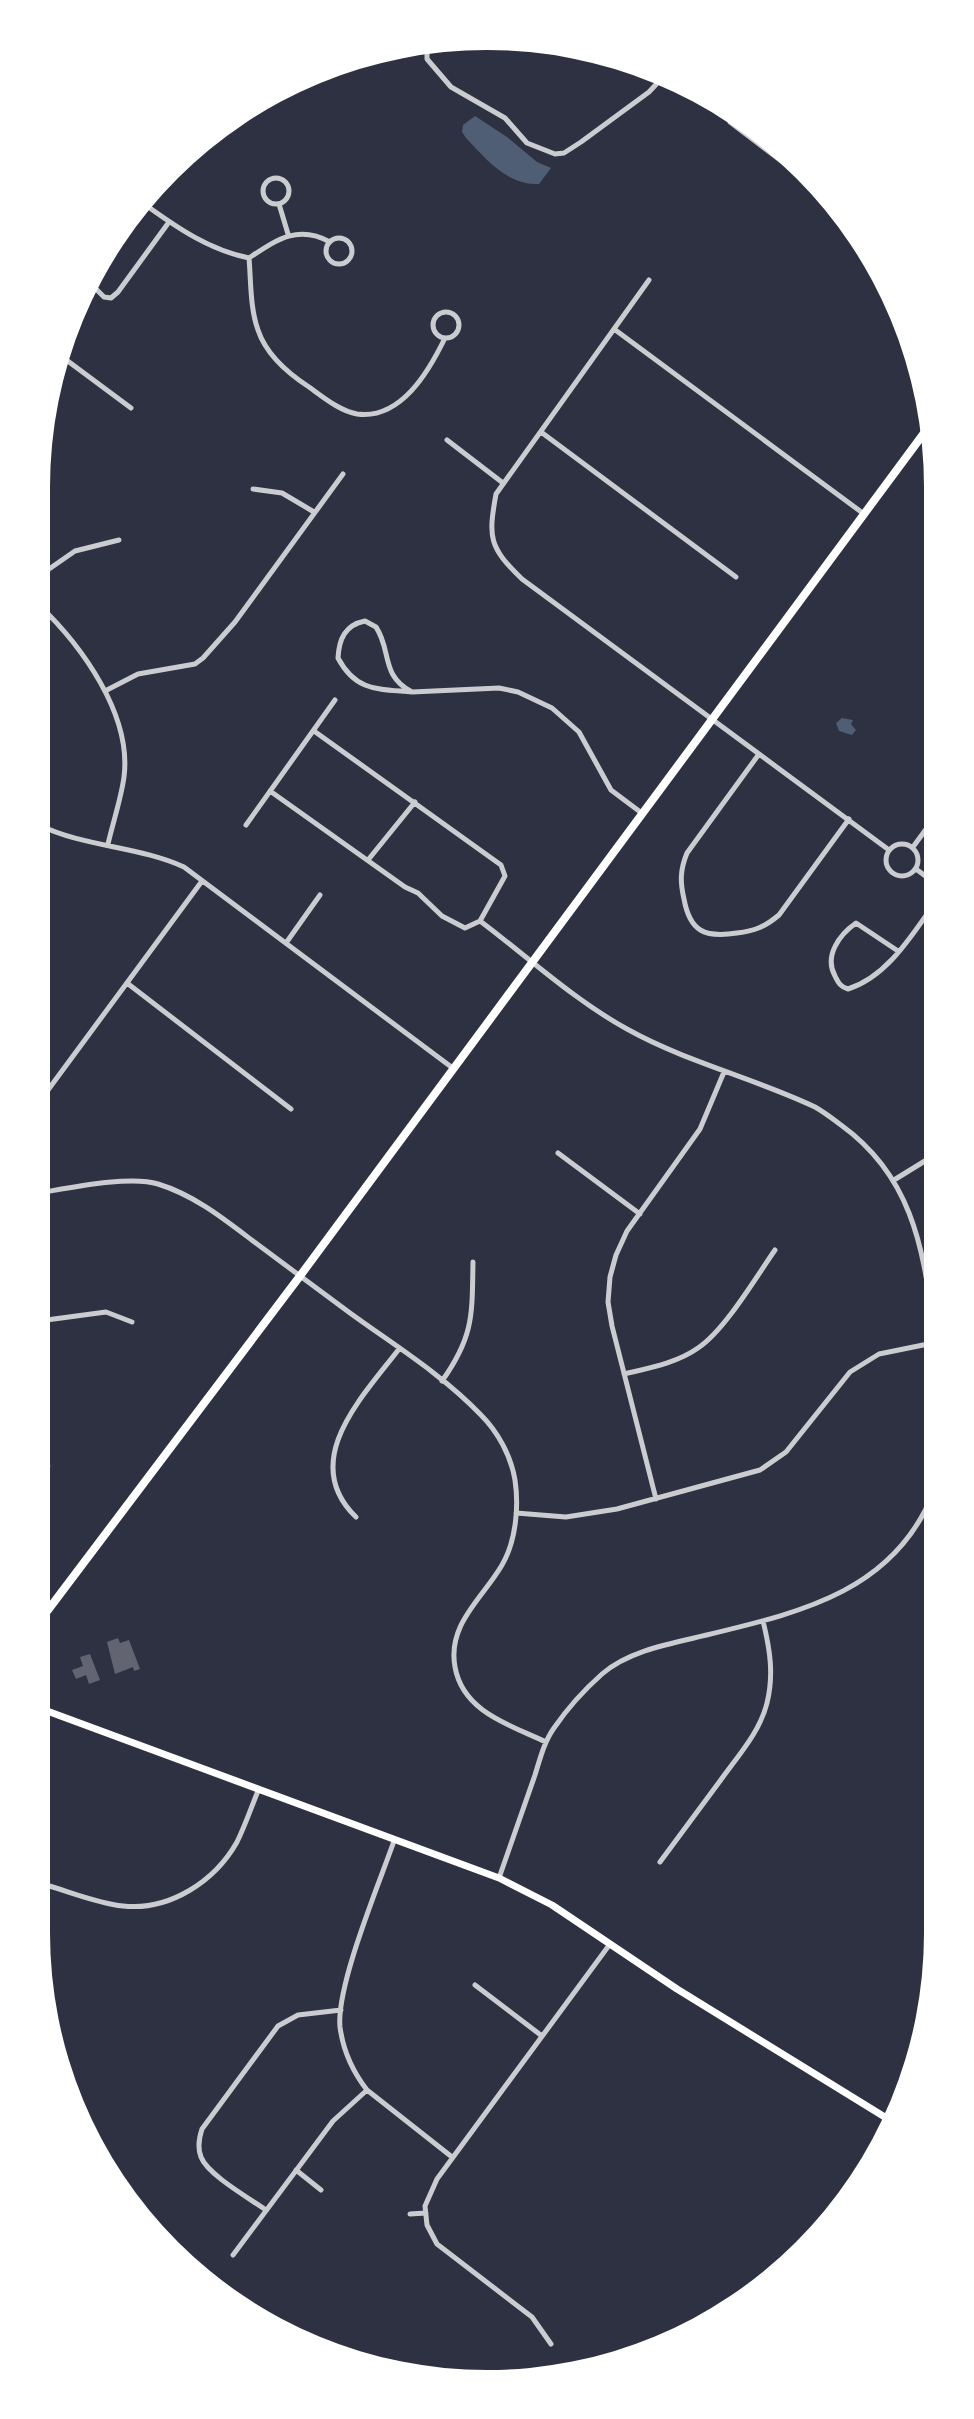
<svg xmlns="http://www.w3.org/2000/svg" width="974" height="2419" font-family="Quicksand,sans-serif">
<style>
.water{fill:#4f5d75}
.building{fill:#626471}
.lines{fill:none;stroke-linecap:round;stroke-linejoin:round}
.minor{stroke:#caccd0;stroke-width:5}
.tertiary{stroke:#caccd0;stroke-width:6}
.secondary{stroke:#fff;stroke-width:7}
.primary{stroke:#fff;stroke-width:8}
</style>
<rect width="100%" height="100%" fill="#2d3142"/>
<path class="water" d="M 549,44 L 592,54 C 574,55 564,56 549,44 Z
M 475,116 L 507,137 L 537,162 L 551,168 L 539,184 C 508,186 486,159 466,138 L 462,132 L 463,125 Z
M 842,718 L 853,720 L 851,724 L 856,730 L 852,735 L 839,731 L 836,723 Z"/>
<path class="building" d="M 39,1453 L 51,1466 L 41,1485 L 39,1484 Z
M 118,1638 L 120,1643 L 129,1640 L 140,1669 L 134,1671 L 133,1667 L 115,1674 L 107,1642 Z
M 90,1654 L 100,1680 L 89,1684 L 86,1675 L 76,1679 L 72,1670 L 83,1666 L 80,1657 Z"/>
<g class="lines">
<path class="minor" d="M 427,45 L 427,59 L 451,87 L 505,118 L 527,143 L 555,154 L 564,153 L 581,142 L 649,92 L 662,78
M 729,111 L 730,122 L 825,194
M263 191a13 13 0 1 1 26 0a13 13 0 1 1-26 0Z
M 279,204 L 288,234
M 147,206 C 179,229 210,250 249,258 C 276,240 298,224 330,242
M326 251a13 13 0 1 1 26 0a13 13 0 1 1-26 0Z
M 249,258 C 251,281 250,308 258,330 C 266,354 289,374 309,387 C 323,397 340,411 357,414 C 401,420 429,371 445,338
M 649,280 L 496,494 C 488,538 489,547 522,579 L 889,850
M 90,283 L 104,297 L 111,298 L 118,292 L 169,222
M433 325a13 13 0 1 1 26 0a13 13 0 1 1-26 0Z
M 614,329 L 864,514
M 61,356 L 131,408
M 541,432 L 736,577
M 447,440 L 503,483
M 253,489 L 282,493 L 314,512
M 39,576 L 75,551 L 119,540
M 39,605 C 82,646 132,715 124,777 C 121,799 113,822 108,844
M 105,691 L 138,674 L 195,664 L 203,658 L 235,622 L 343,474
M 412,692 C 379,689 356,692 338,658 C 339,639 345,625 365,621 L 376,627 C 392,651 380,675 412,692 L 499,688 L 518,692 L 552,708 L 579,732 L 611,790 L 643,814
M 314,731 L 501,865 L 505,876 L 480,921
M 759,754 L 687,853 C 680,870 680,882 684,899 C 690,932 705,938 737,933 C 754,931 765,927 779,915 L 849,819
M 270,791 L 405,887 L 418,893 L 442,916 L 465,928 L 480,921
M 39,825 C 84,847 138,846 184,867 L 454,1069
M 246,825 L 335,700
M886 860a16 16 0 1 1 32 0a16 16 0 1 1-32 0Z
M 913,847 L 932,821
M 368,860 L 415,802
M 916,869 L 932,881
M 480,921 C 528,957 574,1000 627,1029 C 686,1062 754,1078 815,1107 C 824,1112 833,1119 841,1125 C 910,1175 923,1244 933,1324
M 286,943 L 320,895
M 898,951 L 856,923 C 839,935 824,956 835,976 C 838,982 840,987 848,989 C 886,977 910,938 932,907
M 127,983 L 291,1109
M 39,1126 L 40,1110 L 48,1090 L 202,881
M 558,1153 L 640,1214
M 39,1162 L 44,1192
M 894,1180 L 933,1156
M 39,1193 C 69,1188 130,1175 158,1184 C 194,1195 224,1219 253,1241 C 285,1265 318,1289 350,1313 C 394,1345 443,1375 481,1415 C 498,1432 511,1456 515,1480 C 519,1507 516,1541 502,1565 C 483,1598 447,1624 455,1667 C 463,1712 510,1725 546,1742
M 39,1321 L 106,1312 L 132,1322
M 624,1374 C 649,1368 677,1363 698,1348 C 725,1330 756,1277 775,1250
M 442,1381 C 474,1336 472,1315 473,1262
M 656,1499 L 612,1326 L 608,1302 L 610,1277 L 616,1255 L 627,1231 L 700,1129 L 724,1072
M 516,1513 L 566,1517 L 617,1509 L 760,1470 L 786,1452 L 850,1372 L 879,1354 L 933,1343
M 356,1517 C 298,1461 363,1396 399,1349
M 394,1841 C 379,1884 336,1986 340,2027 C 343,2050 353,2072 367,2090 L 452,2157
M 660,1862 C 680,1835 700,1808 720,1781 C 737,1757 760,1732 767,1703 C 774,1675 770,1649 763,1621
M 499,1878 C 511,1843 523,1809 535,1775 C 540,1759 544,1742 554,1728 C 567,1709 584,1690 602,1674 C 626,1653 663,1645 694,1638 C 792,1614 893,1596 934,1491
M 39,1883 C 66,1890 95,1903 123,1906 C 170,1911 215,1881 237,1842 C 245,1826 251,1808 258,1791
M 475,1985 L 542,2036
M 296,2170 L 321,2190
M 266,2210 C 249,2198 208,2175 201,2157 C 197,2147 199,2138 202,2129 L 278,2026 L 298,2015 L 341,2010
M 410,2214 L 426,2213
M 233,2255 L 333,2121 L 367,2090
M 551,2344 L 532,2317 L 437,2244 L 427,2225 L 425,2206 L 437,2179 L 610,1944"/>
<path class="tertiary" d="M 90,282 L 174,169"/>
<path class="secondary" d="M 39,1708 L 499,1878 L 552,1905 L 677,1989 L 888,2119"/>
<path class="primary" d="M 39,1622 L 300,1276 L 930,425"/>
</g>
<path d="M0 0H974V2419H0ZM487 50H487A437 437 0 0 1 924 487V1933A437 437 0 0 1 487 2370H487A437 437 0 0 1 50 1933V487A437 437 0 0 1 487 50Z" fill="#fff" fill-rule="evenodd"/>
</svg>
